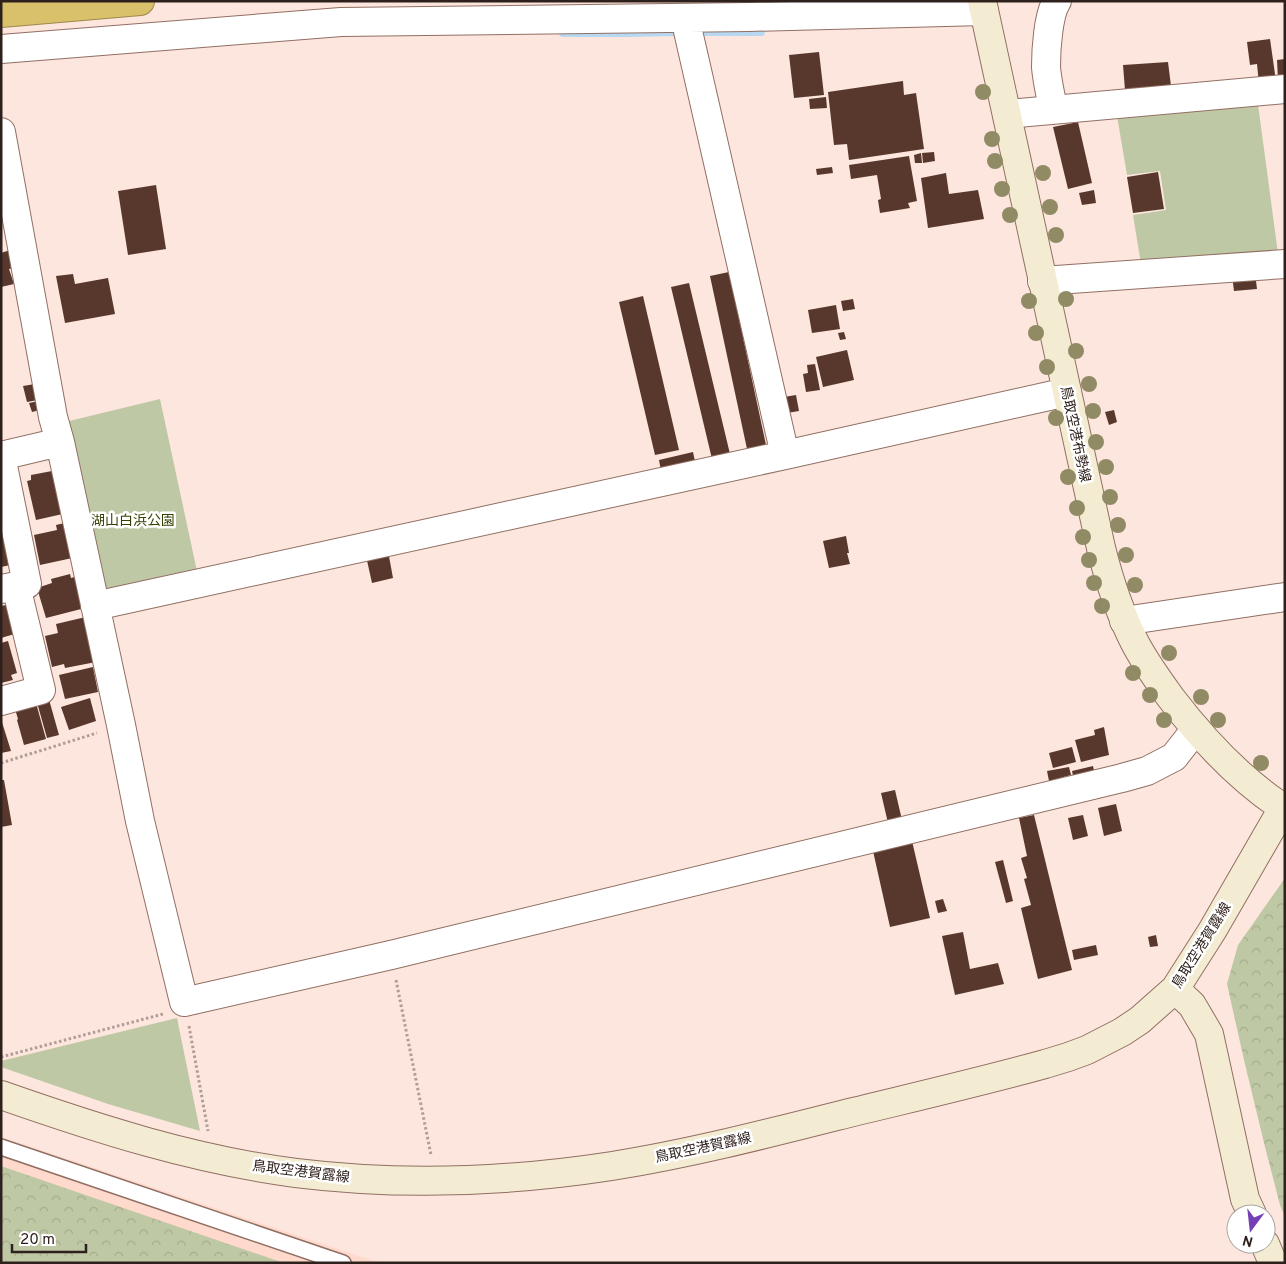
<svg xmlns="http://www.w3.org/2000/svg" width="1286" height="1264" font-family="Overpass,'Noto Sans JP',sans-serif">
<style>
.built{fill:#fed9cc}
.green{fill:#bfc8a5}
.forest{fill:url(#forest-crowns)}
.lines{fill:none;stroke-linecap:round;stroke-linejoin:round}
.stream{stroke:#b8d8f1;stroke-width:8}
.building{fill:#58382d}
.lane-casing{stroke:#916f63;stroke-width:18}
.street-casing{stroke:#916f63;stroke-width:30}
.secondary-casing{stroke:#916f63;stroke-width:30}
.highway-casing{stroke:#9d884f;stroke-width:30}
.path{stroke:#b19d96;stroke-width:3;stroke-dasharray:2.5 2.5;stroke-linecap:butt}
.lane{stroke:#fff;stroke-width:15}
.street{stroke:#fff;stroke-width:28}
.secondary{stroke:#f4ecd2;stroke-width:28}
.highway{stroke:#d9c06a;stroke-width:28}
.tree{fill:#908b65}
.labels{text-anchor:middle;stroke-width:5;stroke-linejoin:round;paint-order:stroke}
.street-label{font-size:14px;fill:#2e201c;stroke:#fff}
.park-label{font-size:14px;fill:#374003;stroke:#fff}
</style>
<defs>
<pattern id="forest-crowns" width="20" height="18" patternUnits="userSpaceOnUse" patternTransform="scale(1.25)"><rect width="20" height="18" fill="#bfc8a5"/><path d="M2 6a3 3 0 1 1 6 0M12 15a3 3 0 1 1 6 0" fill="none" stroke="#a4ac8d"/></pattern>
</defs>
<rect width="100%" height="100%" fill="#fde6dd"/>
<path class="built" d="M 1,1137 L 380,1263 L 1,1263 Z"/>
<path class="green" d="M 1257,97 L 1279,261 L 1142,270 L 1133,215 L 1166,210 L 1160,171 L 1127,175 L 1116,110 Z
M 160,399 L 198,576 L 109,591 L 99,586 L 61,423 Z
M 177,1018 L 200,1131 L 108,1104 L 1,1067 L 1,1061 Z"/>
<path class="forest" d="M 1285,878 L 1285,1217 L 1280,1205 L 1265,1147 L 1244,1060 L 1227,984 L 1238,945 Z
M 1,1166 L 284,1263 L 1,1263 Z"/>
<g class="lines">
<path class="stream" d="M 704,32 L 761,32
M 563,33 L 627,33 L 678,32"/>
</g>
<path class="building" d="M 1270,39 L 1276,81 L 1259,84 L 1257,64 L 1250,65 L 1247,42 Z
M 819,52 L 824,95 L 794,98 L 789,55 Z
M 1285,59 L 1285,81 L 1278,81 L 1277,60 Z
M 1168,62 L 1171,86 L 1125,90 L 1123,65 Z
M 903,81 L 904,95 L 916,93 L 924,149 L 849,160 L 847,144 L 834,145 L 828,92 Z
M 826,97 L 827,108 L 810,109 L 809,99 Z
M 1078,122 L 1092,183 L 1068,189 L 1053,127 Z
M 934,152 L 935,161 L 923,163 L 922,153 Z
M 921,153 L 922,163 L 915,163 L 914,155 Z
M 909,156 L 917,201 L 908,203 L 910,208 L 880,213 L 878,200 L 881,199 L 877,175 L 851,179 L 849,165 Z
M 832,167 L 833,173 L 817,175 L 816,169 Z
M 1158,172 L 1164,209 L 1133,213 L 1127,177 Z
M 946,173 L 949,194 L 978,190 L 984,219 L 928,228 L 921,178 Z
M 156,185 L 166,249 L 128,255 L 118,191 Z
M 1094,190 L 1096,203 L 1082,205 L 1079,193 Z
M 13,249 L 18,267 L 9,269 L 14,284 L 1,287 L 1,253 Z
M 729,272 L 766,445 L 747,449 L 710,276 Z
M 1255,273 L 1257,289 L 1234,291 L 1232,275 Z
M 73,274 L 75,284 L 108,278 L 115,314 L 65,323 L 56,276 Z
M 689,283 L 730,454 L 712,459 L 671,287 Z
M 643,296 L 679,450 L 655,455 L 619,302 Z
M 853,299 L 855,309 L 843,311 L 841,301 Z
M 836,305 L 840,329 L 812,333 L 808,310 Z
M 844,332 L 846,339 L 840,340 L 838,333 Z
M 847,350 L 854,380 L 823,387 L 816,357 Z
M 815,364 L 820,390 L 806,392 L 803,374 L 808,373 L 807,365 Z
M 35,384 L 38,400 L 27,402 L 23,386 Z
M 796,395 L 799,411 L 781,414 L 778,398 Z
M 39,401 L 40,410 L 32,412 L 29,403 Z
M 1114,410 L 1117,422 L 1109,425 L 1105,412 Z
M 693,452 L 696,466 L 661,471 L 659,460 Z
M 52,471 L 67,513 L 36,520 L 27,481 L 31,480 L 31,475 Z
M 69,522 L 77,557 L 40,565 L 34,535 L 57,530 L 56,525 Z
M 1,523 L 15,564 L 1,567 Z
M 846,536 L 849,553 L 847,553 L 850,564 L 829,568 L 823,541 Z
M 388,551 L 393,578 L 372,583 L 366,556 Z
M 70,574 L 71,578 L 78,576 L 85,608 L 46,618 L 37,588 L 52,583 L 51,579 Z
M 11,604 L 18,633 L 1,638 L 1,606 Z
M 90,616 L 96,662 L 65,668 L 64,664 L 52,667 L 45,636 L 58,633 L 56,624 Z
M 8,641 L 17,673 L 11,675 L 13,680 L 1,683 L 1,643 Z
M 93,667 L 98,692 L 65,699 L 59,675 Z
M 48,696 L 59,735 L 47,738 L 36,699 Z
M 90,698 L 96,721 L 69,730 L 61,707 Z
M 36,703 L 46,739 L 24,745 L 17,720 L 18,719 L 15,709 Z
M 1,719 L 11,751 L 1,753 Z
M 1104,727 L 1109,755 L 1081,762 L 1075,740 L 1095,735 L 1094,730 Z
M 1072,747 L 1076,762 L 1053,768 L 1049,753 Z
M 1093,766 L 1095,775 L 1074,780 L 1072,771 Z
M 1069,767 L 1071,775 L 1049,781 L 1047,771 Z
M 1,780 L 4,780 L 12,825 L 1,827 Z
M 895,790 L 902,820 L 888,823 L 881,793 Z
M 1116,804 L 1122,831 L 1104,836 L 1098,808 Z
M 1034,815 L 1072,970 L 1038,979 L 1021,908 L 1031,905 L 1024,879 L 1027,878 L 1021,858 L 1027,856 L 1019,818 Z
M 1083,815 L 1088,836 L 1073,840 L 1068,818 Z
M 912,841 L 930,918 L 890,927 L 873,851 Z
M 1003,860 L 1013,901 L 1006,903 L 995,862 Z
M 943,899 L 947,911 L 938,913 L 935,901 Z
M 963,932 L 970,969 L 998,963 L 1004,984 L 955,995 L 942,936 Z
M 1156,935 L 1158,946 L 1150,947 L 1148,937 Z
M 1096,945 L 1098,955 L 1074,960 L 1072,950 Z"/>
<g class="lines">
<g class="lane-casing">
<path id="lane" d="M 1,1147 L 343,1263"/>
</g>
<g class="street-casing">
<path id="street" d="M 685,18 L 785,455
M 1,49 L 341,22 L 749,17 L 984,11
M 1053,110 C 1051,96 1047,81 1046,67 C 1046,51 1048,14 1057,1
M 1007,114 L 1285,89
M 1,132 L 53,417 L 60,442 L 121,725 L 140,821 L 184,1002 L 391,955 L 1122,778 L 1147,771 L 1174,757 L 1196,729
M 1042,281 L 1285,264
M 1,456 L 60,442
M 1,589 L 27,584 L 1,456
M 95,606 L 785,455 L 1067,392
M 1124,621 L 1285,597
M 1,701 L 41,690 L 16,586"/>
</g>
<g class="secondary-casing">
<path id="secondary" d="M 982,1 L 1101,548 C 1109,580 1119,611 1134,641 C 1144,661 1158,680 1171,698 C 1203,740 1240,780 1285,809
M 1175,989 L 1192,1005 L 1209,1034 L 1245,1199 L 1252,1214
M 1,1095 C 98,1129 195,1160 296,1173 C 401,1186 508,1182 612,1166 C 687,1154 762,1135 837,1116 C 906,1099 976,1083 1045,1064 L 1068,1057 L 1087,1050 L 1122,1032 L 1140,1020 L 1175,989 L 1212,931 L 1283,808
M 1265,1244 L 1273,1263"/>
</g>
<g class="highway-casing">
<path id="highway" d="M 1,13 L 140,1"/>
</g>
<path class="path" d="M 1,763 L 97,733
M 396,980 L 431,1155
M 189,1026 L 208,1131
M 1,1057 L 163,1014"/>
<use href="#lane" class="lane"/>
<use href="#street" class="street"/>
<use href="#secondary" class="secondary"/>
<use href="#highway" class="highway"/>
</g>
<g class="tree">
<circle cx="983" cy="92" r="8"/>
<circle cx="992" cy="139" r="8"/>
<circle cx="995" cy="161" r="8"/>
<circle cx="1043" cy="173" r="8"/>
<circle cx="1002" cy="189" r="8"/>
<circle cx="1050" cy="207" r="8"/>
<circle cx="1010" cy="215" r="8"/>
<circle cx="1056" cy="235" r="8"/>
<circle cx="1066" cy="299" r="8"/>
<circle cx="1029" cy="301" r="8"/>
<circle cx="1036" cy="333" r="8"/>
<circle cx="1076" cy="351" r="8"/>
<circle cx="1047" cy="367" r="8"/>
<circle cx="1089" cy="384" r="8"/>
<circle cx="1093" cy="411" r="8"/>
<circle cx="1056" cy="418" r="8"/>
<circle cx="1096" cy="442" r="8"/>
<circle cx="1106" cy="467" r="8"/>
<circle cx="1068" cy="477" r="8"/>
<circle cx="1110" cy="497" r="8"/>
<circle cx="1077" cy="508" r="8"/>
<circle cx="1118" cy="525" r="8"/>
<circle cx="1083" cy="537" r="8"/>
<circle cx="1126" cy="555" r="8"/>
<circle cx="1089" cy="560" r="8"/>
<circle cx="1094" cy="583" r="8"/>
<circle cx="1135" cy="585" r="8"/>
<circle cx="1102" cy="606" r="8"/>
<circle cx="1169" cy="653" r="8"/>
<circle cx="1133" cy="673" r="8"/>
<circle cx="1150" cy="695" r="8"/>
<circle cx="1201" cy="697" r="8"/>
<circle cx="1164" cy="720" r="8"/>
<circle cx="1218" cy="720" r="8"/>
<circle cx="1261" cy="763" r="8"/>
</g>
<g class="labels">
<g class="street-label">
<text transform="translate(1076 434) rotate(78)" y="5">鳥取空港布勢線</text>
<text transform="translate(1201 945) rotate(-58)" y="5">鳥取空港賀露線</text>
<text transform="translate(703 1147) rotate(-12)" y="5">鳥取空港賀露線</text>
<text transform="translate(301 1171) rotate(7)" y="5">鳥取空港賀露線</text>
</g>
<g class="park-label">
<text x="133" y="525">湖山白浜公園</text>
</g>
</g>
<rect width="1286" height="1264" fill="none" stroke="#2e201c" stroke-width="5"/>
<g transform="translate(1251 1229) rotate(195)"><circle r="24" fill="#ffffff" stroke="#aba6a4"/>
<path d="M0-4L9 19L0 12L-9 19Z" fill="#7540b7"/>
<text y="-8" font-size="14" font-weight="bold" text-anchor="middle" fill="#2e201c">N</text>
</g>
<path d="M12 1244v8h74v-8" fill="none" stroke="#2e201c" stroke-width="2.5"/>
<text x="20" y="1244" font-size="15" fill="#2e201c" stroke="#ffffff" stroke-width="4" paint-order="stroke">20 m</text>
</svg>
